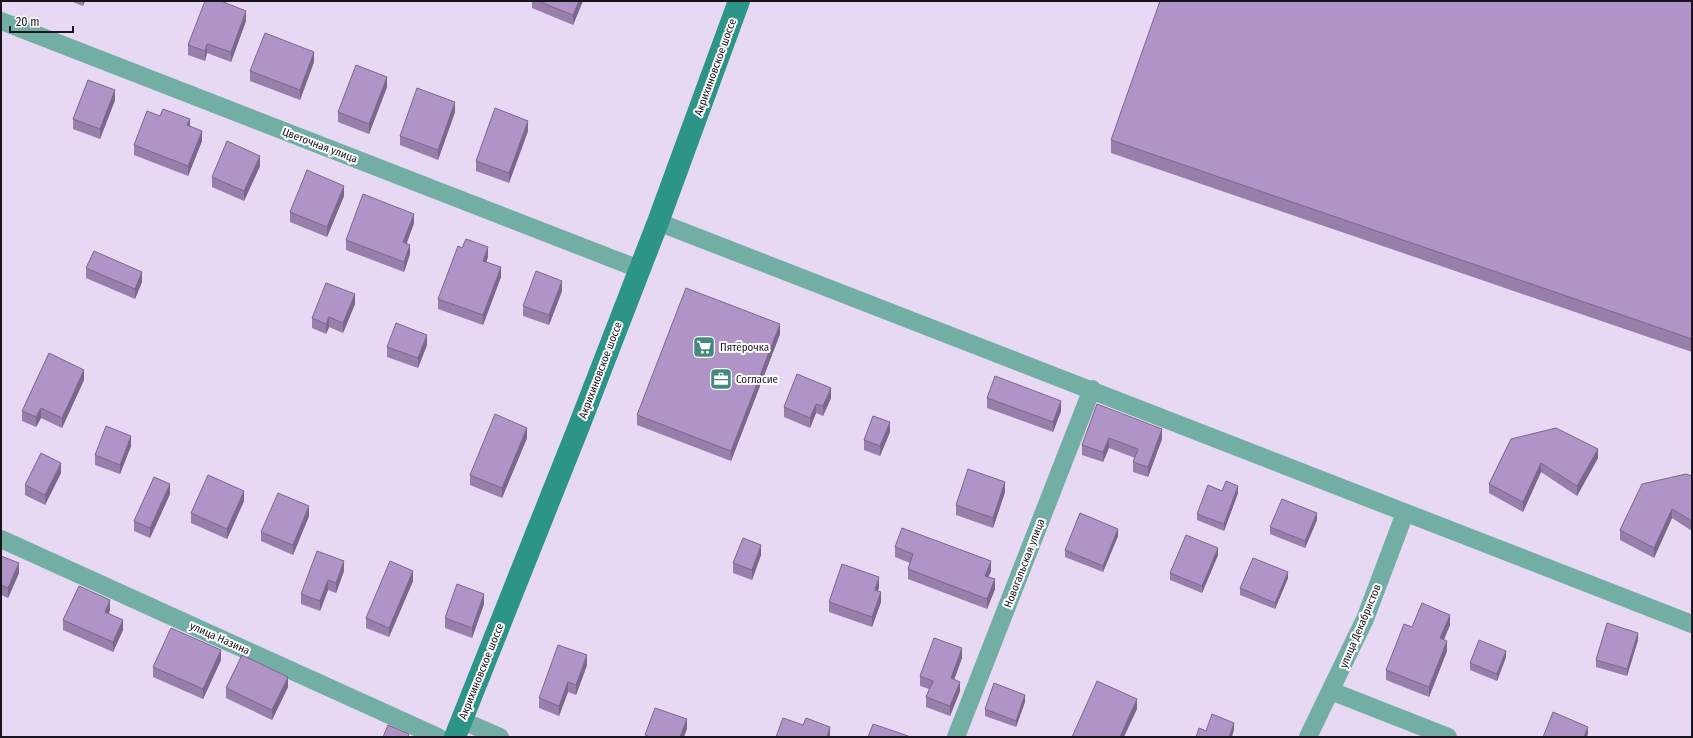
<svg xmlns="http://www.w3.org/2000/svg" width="1693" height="738" font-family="'Fira Sans Condensed',sans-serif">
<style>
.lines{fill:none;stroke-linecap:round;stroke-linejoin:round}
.street{stroke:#73aea5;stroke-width:18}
.secondary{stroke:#2c9588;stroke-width:22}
.wall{fill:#977eab}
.shaded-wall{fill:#7b678b}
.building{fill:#b093c7;stroke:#7b678b}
.labels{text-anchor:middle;stroke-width:4;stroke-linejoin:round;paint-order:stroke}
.street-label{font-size:11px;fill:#19141d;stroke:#fff}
.poi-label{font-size:11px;fill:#19141d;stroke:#fff;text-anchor:start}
</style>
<rect width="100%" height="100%" fill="#e7d9f3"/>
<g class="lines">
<path class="street" d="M 1,21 L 639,269
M 658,222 L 1692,624
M 1,539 L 438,737
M 1331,691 L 1448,737
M 461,720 L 500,737
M 956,737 L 1092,389
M 1308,737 L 1365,619 L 1405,513"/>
<path class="secondary" d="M 455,737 L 579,426 L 658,222 L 739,1"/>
</g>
<path class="wall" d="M 70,1 L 85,1 L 83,6 Z
M 532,1 L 583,1 L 573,25 L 532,8 Z
M 1692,1 L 1692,352 L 1111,153 L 1111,140 Z
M 246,21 L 231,62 L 207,53 L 205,61 L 188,55 L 188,45 Z
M 314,62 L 300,100 L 250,81 L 250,71 Z
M 387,87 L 369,134 L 338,122 L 338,112 Z
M 115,100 L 100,139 L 73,129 L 73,119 Z
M 455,112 L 438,160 L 400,145 L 400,136 Z
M 190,126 L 202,141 L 188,176 L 134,155 L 134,145 Z
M 528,131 L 509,183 L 476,171 L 476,161 Z
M 260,166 L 244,201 L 212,187 L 212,177 Z
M 344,196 L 327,237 L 290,222 L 290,212 Z
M 414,223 L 407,243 L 410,254 L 404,272 L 346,250 L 346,240 Z
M 462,248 L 488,257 L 486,262 L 501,277 L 483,325 L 438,309 L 438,299 Z
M 86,268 L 142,282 L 135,299 L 86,278 Z
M 562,291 L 549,325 L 523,316 L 523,306 Z
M 355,304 L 343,333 L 329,327 L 326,334 L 312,328 L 312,318 Z
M 780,334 L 731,461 L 637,425 L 637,415 Z
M 427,345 L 418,368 L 387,357 L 387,347 Z
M 84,380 L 62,428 L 41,418 L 36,427 L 22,421 L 22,411 Z
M 831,398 L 823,416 L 816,413 L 810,428 L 784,417 L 784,407 Z
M 987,398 L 1061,411 L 1053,432 L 987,408 Z
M 1097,404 L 1162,439 L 1148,477 L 1133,472 L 1133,462 L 1135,458 L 1109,448 L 1103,462 L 1082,455 L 1082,445 Z
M 890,432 L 880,456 L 864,450 L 864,440 Z
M 527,438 L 502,498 L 470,485 L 470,475 Z
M 1511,439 L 1598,458 L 1577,496 L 1541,472 L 1523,512 L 1489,493 L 1489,484 Z
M 131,446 L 120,474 L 95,465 L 95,455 Z
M 61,473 L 45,505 L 25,495 L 25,485 Z
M 1692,476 L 1692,531 L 1672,518 L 1654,558 L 1620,540 L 1620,530 Z
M 1222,491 L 1238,493 L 1224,531 L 1197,520 L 1197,514 Z
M 1005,492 L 993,528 L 956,515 L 956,505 Z
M 170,494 L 150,538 L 134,531 L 134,521 Z
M 244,501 L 227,539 L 191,523 L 191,513 Z
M 309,516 L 293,555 L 261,541 L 261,532 Z
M 1317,520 L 1305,548 L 1270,534 L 1270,527 Z
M 1118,536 L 1103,572 L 1065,557 L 1065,550 Z
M 895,547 L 991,571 L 988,577 L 995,589 L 987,609 L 908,579 L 908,569 L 910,563 L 895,557 Z
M 761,555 L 752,580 L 733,573 L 733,563 Z
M 1218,555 L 1202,593 L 1170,580 L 1170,573 Z
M 1,556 L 19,573 L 8,598 L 1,595 Z
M 344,571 L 336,593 L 328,590 L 320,611 L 301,604 L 301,594 Z
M 1288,578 L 1275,609 L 1240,595 L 1240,588 Z
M 413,581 L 389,637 L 366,628 L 366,618 Z
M 879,587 L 878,591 L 881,602 L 872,627 L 829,612 L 829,602 Z
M 484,604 L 472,638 L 445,628 L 445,618 Z
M 110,610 L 109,613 L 123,630 L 113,652 L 63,630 L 63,620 Z
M 1450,625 L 1444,640 L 1447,651 L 1429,697 L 1386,680 L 1386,670 L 1412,627 Z
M 1638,640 L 1627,676 L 1596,667 L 1596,660 Z
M 1506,657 L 1497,681 L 1470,670 L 1470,663 Z
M 962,658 L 954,680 L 960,691 L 950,716 L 926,707 L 926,697 L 929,689 L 920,686 L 920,676 Z
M 221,660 L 203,699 L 153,677 L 153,667 Z
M 587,665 L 576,695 L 568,692 L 559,716 L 539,708 L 539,698 Z
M 288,687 L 272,720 L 226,698 L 226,688 Z
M 1025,702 L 1016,727 L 985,716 L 985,709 Z"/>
<path class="shaded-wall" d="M 83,1 L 85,1 L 83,6 Z
M 579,1 L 583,1 L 573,25 L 573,15 Z
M 246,11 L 246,21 L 231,62 L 231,52 Z
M 207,44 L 207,53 L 205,61 L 205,51 Z
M 314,52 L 314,62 L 300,100 L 300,90 Z
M 387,77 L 387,87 L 369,134 L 369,124 Z
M 115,90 L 115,100 L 100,139 L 100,129 Z
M 455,102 L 455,112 L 438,160 L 438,150 Z
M 190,119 L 190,129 L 187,125 Z
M 528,121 L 528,131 L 509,183 L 509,173 Z
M 202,131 L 202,141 L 188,176 L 188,166 Z
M 260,156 L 260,166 L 244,201 L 244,191 Z
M 344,186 L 344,196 L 327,237 L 327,227 Z
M 414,214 L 414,223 L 403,252 L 403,242 Z
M 410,245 L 410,254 L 404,272 L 404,262 Z
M 488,247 L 488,257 L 483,271 L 483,261 Z
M 501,267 L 501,277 L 483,325 L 483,315 Z
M 142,272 L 142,282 L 135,299 L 135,289 Z
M 562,281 L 562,291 L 549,325 L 549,315 Z
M 355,294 L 355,304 L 343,333 L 343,323 Z
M 329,317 L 329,327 L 326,334 L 326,324 Z
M 780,324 L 780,334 L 731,461 L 731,451 Z
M 427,335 L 427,345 L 418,368 L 418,358 Z
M 84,370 L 84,380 L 62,428 L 62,418 Z
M 831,388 L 831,398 L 823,416 L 823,406 Z
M 1061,401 L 1061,411 L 1053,432 L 1053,422 Z
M 816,404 L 816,413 L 810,428 L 810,418 Z
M 41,408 L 41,418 L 36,427 L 36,417 Z
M 890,422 L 890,432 L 880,456 L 880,446 Z
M 527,428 L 527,438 L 502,498 L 502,488 Z
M 1162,429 L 1162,439 L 1148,477 L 1148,467 Z
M 131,436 L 131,446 L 120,474 L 120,465 Z
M 1109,438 L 1109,448 L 1103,462 L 1103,452 Z
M 1598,449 L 1598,458 L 1577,496 L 1577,486 Z
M 61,463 L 61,473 L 45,505 L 45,495 Z
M 1541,463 L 1541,472 L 1523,512 L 1523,502 Z
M 1005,482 L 1005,492 L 993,528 L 993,518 Z
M 170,484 L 170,494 L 150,538 L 150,528 Z
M 1238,486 L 1238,493 L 1224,531 L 1224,524 Z
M 244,491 L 244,501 L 227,539 L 227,529 Z
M 309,506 L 309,516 L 293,555 L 293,545 Z
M 1672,509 L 1672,518 L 1654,558 L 1654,548 Z
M 1317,513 L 1317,520 L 1305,548 L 1305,541 Z
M 1118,529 L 1118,536 L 1103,572 L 1103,566 Z
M 761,545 L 761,555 L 752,580 L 752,570 Z
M 1218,548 L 1218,555 L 1202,593 L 1202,586 Z
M 344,561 L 344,571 L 336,593 L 336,583 Z
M 991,561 L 991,571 L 985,586 L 985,576 Z
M 19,563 L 19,573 L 8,598 L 8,588 Z
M 413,571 L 413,581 L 389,637 L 389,628 Z
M 1288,572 L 1288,578 L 1275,609 L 1275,603 Z
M 879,577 L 879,587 L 875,600 L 875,590 Z
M 995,579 L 995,589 L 987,609 L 987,599 Z
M 328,580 L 328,590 L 320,611 L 320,601 Z
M 881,592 L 881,602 L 872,627 L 872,617 Z
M 484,594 L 484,604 L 472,638 L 472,628 Z
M 110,600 L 110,610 L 105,622 L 105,612 Z
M 1450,615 L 1450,625 L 1440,648 L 1440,638 Z
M 123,620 L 123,630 L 113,652 L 113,642 Z
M 1638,633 L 1638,640 L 1627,676 L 1627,669 Z
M 1447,641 L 1447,651 L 1429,697 L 1429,687 Z
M 962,648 L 962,658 L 951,688 L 951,678 Z
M 221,650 L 221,660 L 203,699 L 203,689 Z
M 1506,651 L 1506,657 L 1497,681 L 1497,674 Z
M 587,655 L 587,665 L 576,695 L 576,685 Z
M 288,677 L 288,687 L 272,720 L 272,710 Z
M 568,682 L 568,692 L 559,716 L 559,706 Z
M 960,682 L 960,691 L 950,716 L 950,706 Z
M 1025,695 L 1025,702 L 1016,727 L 1016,721 Z
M 1137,699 L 1137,709 L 1124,737 L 1120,737 Z
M 687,719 L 687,729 L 684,737 L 680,737 Z
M 1234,723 L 1234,730 L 1232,737 L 1229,737 Z
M 830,727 L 830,737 L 827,737 Z
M 1588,727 L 1588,734 L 1587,737 L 1584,737 Z"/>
<path class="building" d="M 205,1 L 221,1 L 246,11 L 231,52 L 207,44 L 205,51 L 188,45 Z
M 538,1 L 579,1 L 573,15 Z
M 1160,1 L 1692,1 L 1692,339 L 1111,140 Z
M 265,33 L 314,52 L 300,90 L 250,71 Z
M 356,65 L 387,77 L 369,124 L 338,112 Z
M 88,80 L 115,90 L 100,129 L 73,119 Z
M 417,88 L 455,102 L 438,150 L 400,136 Z
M 495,108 L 528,121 L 509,173 L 476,161 Z
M 163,109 L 190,119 L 187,125 L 202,131 L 188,166 L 134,145 L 147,111 L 160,116 Z
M 227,141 L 260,156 L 244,191 L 212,177 Z
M 307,170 L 344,186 L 327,227 L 290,212 Z
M 363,194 L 414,214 L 403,242 L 410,245 L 404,262 L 346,240 Z
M 466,239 L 488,247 L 483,261 L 501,267 L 483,315 L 438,299 L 458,246 L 462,248 Z
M 94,251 L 142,272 L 135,289 L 86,268 Z
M 536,271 L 562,281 L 549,315 L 523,306 Z
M 326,283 L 355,294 L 343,323 L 329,317 L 326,324 L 312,318 Z
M 686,288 L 780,324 L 731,451 L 637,415 Z
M 396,323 L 427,335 L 418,358 L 387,347 Z
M 49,353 L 84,370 L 62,418 L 41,408 L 36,417 L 22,411 Z
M 797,374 L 831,388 L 823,406 L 816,404 L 810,418 L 784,407 Z
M 995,376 L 1061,401 L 1053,422 L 987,398 Z
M 1097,404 L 1162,429 L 1148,467 L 1133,462 L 1138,449 L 1109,438 L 1103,452 L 1082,445 Z
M 495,414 L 527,428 L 502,488 L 470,475 Z
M 873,416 L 890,422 L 880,446 L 864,440 Z
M 106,426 L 131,436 L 120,465 L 95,455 Z
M 1556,428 L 1598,449 L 1577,486 L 1541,463 L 1523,502 L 1489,484 L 1511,439 Z
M 41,453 L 61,463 L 45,495 L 25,485 Z
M 968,469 L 1005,482 L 993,518 L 956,505 Z
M 1686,474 L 1692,476 L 1692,521 L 1672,509 L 1654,548 L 1620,530 L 1642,484 Z
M 208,475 L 244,491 L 227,529 L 191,513 Z
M 154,477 L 170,484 L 150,528 L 134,521 Z
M 1226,481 L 1238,486 L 1224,524 L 1197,514 L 1208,485 L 1222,491 Z
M 278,493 L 309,506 L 293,545 L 261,532 Z
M 1282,499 L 1317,513 L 1305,541 L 1270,527 Z
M 1080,513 L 1118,529 L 1103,566 L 1065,550 Z
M 902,528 L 991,561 L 985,576 L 995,579 L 987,599 L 908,569 L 913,554 L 895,547 Z
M 1186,535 L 1218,548 L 1202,586 L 1170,573 Z
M 743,538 L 761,545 L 752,570 L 733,563 Z
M 317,551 L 344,561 L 336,583 L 328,580 L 320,601 L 301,594 Z
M 1,556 L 19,563 L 8,588 L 1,585 Z
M 1253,558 L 1288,572 L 1275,603 L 1240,588 Z
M 390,561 L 413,571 L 389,628 L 366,618 Z
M 842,564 L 879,577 L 875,590 L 881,592 L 872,617 L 829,602 Z
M 457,584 L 484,594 L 472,628 L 445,618 Z
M 79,586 L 110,600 L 105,612 L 123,620 L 113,642 L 63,620 Z
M 1422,603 L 1450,615 L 1440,638 L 1447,641 L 1429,687 L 1386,670 L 1404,624 L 1412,627 Z
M 1607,623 L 1638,633 L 1627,669 L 1596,660 Z
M 171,628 L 221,650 L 203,689 L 153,667 Z
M 934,638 L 962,648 L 951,678 L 960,682 L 950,706 L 926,697 L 933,681 L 920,676 Z
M 1479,640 L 1506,651 L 1497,674 L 1470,663 Z
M 558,645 L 587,655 L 576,685 L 568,682 L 559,706 L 539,698 Z
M 242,655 L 288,677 L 272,710 L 226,688 Z
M 1097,681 L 1137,699 L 1120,737 L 1072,737 Z
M 994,683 L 1025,695 L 1016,721 L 985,709 Z
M 655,708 L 687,719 L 680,737 L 650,737 L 645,735 Z
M 1553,712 L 1588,727 L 1584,737 L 1543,737 Z
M 1212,714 L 1234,723 L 1229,737 L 1196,737 L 1199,728 L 1206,731 Z
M 783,718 L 803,725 L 806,718 L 830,727 L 827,737 L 776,737 Z
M 873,724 L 911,737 L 868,737 Z
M 388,725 L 409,734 L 408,737 L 383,737 Z"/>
<defs>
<g id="supermarket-square" transform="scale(1.15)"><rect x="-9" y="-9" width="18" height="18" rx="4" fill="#458a80" stroke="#fff"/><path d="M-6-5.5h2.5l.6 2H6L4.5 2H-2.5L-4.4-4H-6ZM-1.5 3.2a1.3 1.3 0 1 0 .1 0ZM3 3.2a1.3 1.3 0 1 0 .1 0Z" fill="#fff"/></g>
<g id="office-square" transform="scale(1.15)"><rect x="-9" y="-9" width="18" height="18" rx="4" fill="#458a80" stroke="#fff"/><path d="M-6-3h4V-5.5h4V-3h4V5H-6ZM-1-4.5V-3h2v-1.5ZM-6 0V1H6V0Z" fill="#fff"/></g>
</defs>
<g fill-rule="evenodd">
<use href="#supermarket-square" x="704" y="347"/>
<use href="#office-square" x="721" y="379"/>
</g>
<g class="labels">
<g class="street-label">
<text transform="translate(715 67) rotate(-70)" y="4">Акрихиновское шоссе</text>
<text transform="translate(320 145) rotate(21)" y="4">Цветочная улица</text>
<text transform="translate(600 370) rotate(-69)" y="4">Акрихиновское шоссе</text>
<text transform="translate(1024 563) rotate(-69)" y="4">Новогальская улица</text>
<text transform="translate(1360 626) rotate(-67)" y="4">улица Декабристов</text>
<text transform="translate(220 638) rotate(24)" y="4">улица Назина</text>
<text transform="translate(481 671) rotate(-68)" y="4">Акрихиновское шоссе</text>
</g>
<g class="poi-label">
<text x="720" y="351">Пятёрочка</text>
<text x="736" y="383">Согласие</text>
</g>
</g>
<rect width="1693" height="738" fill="none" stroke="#19141d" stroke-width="4"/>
<path d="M10 26v6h63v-6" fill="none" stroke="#19141d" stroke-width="2"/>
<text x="16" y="26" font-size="12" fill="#19141d" stroke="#ffffff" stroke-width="3" paint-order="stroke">20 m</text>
</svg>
